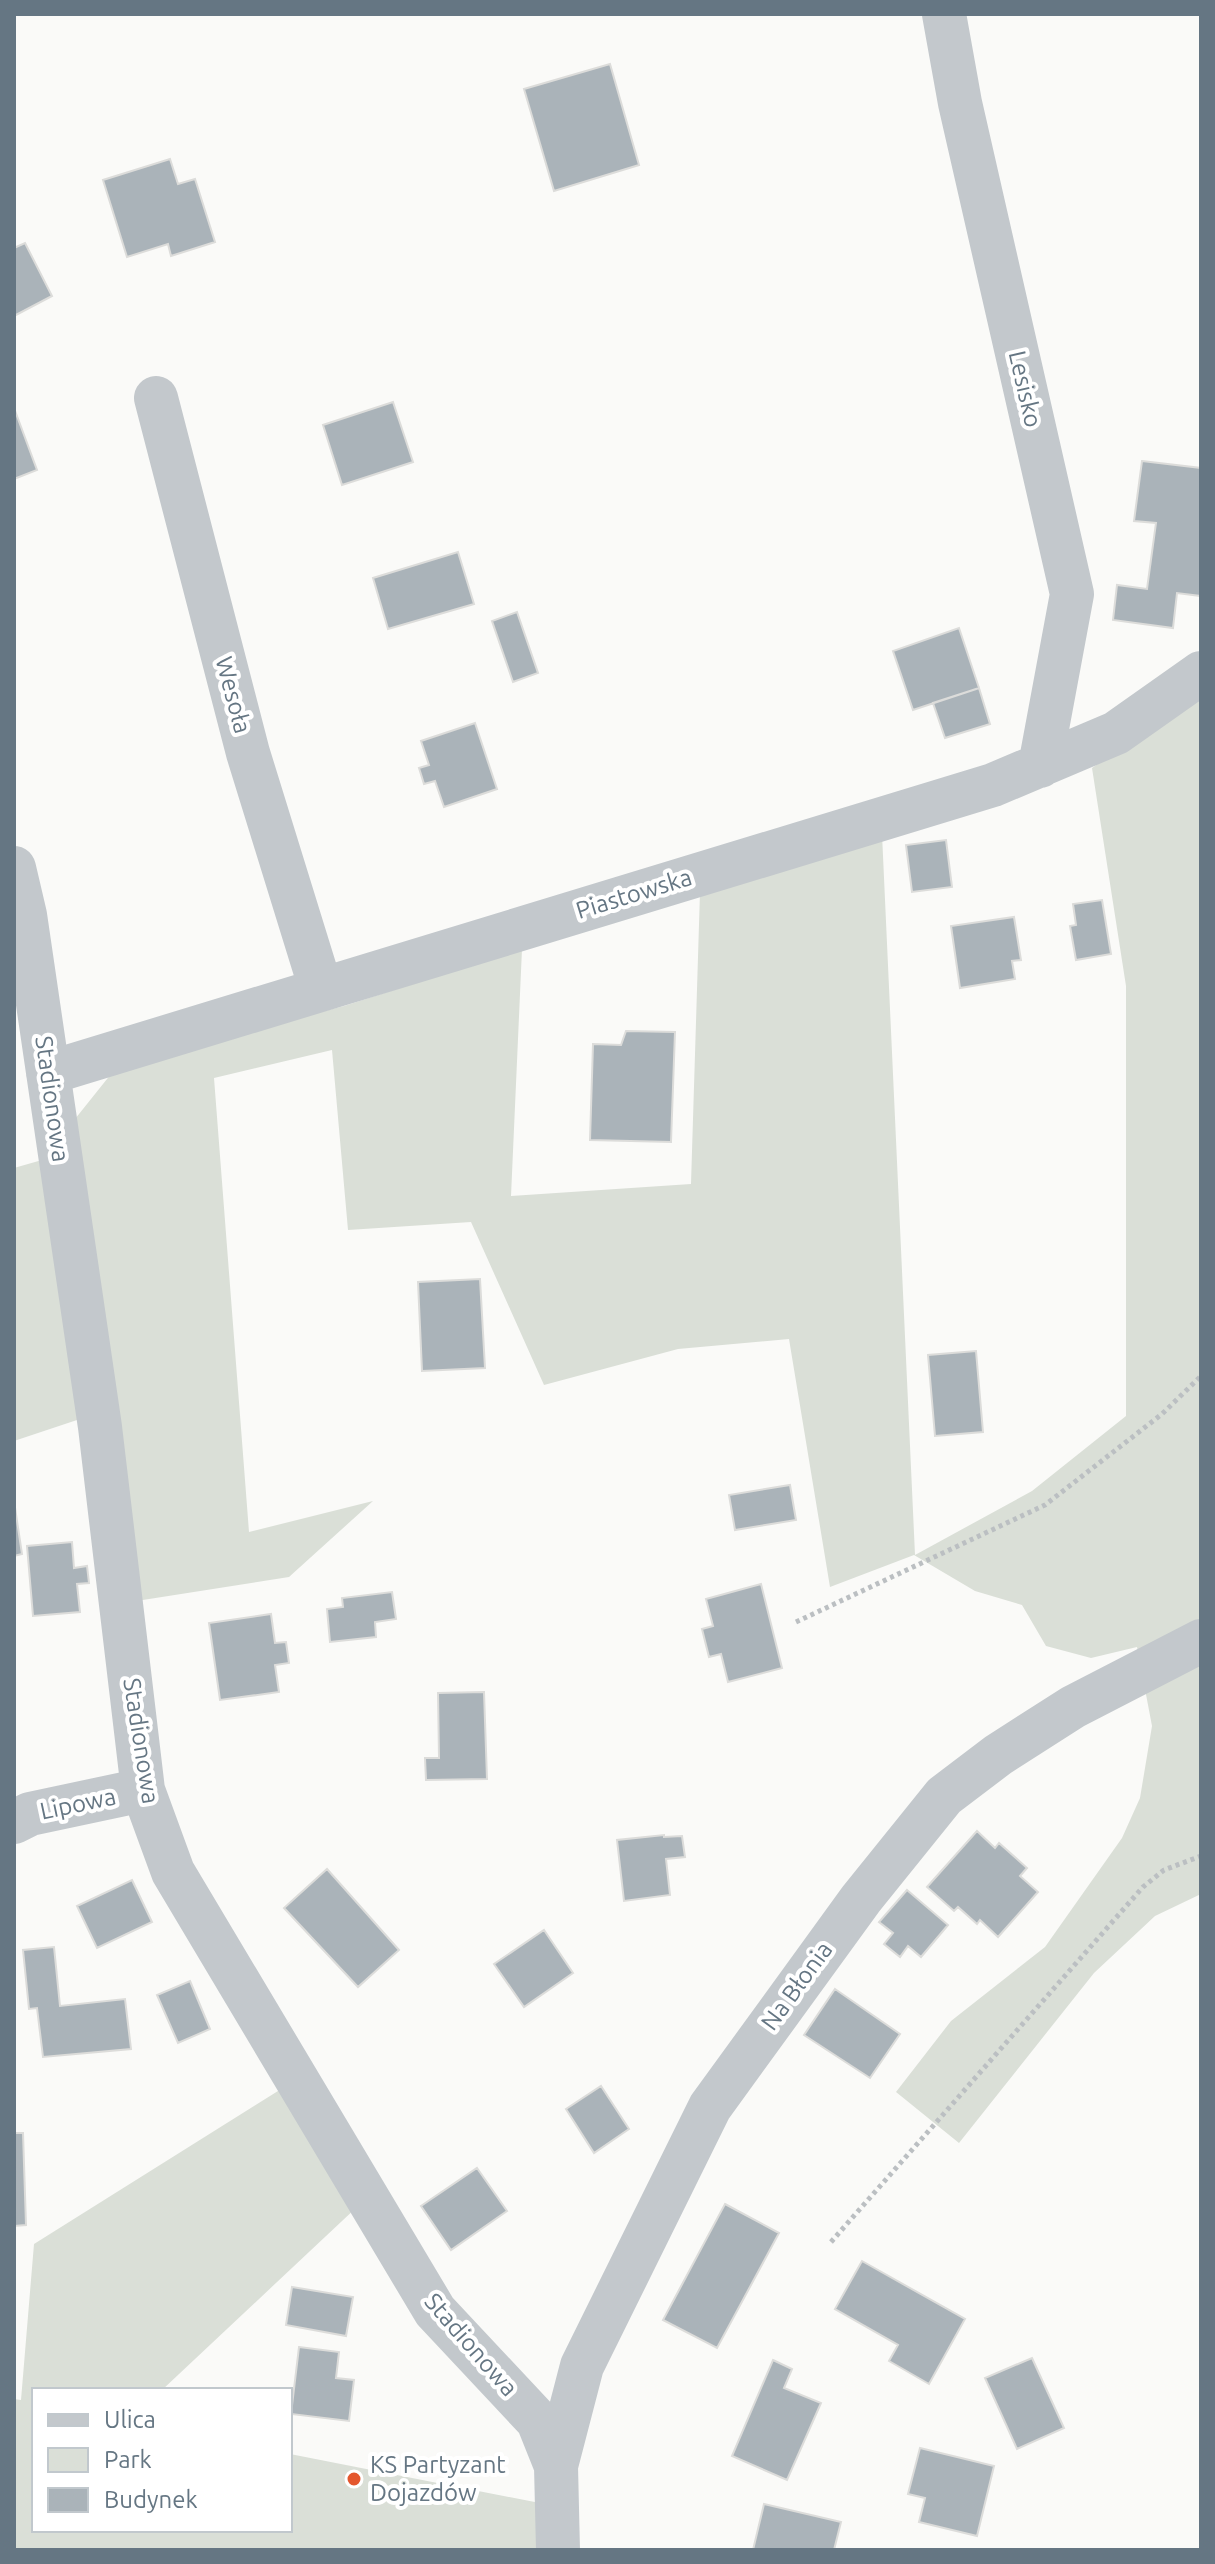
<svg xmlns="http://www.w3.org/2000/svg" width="1215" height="2564" font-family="Ubuntu,sans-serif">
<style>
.green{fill:#dadfd7}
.building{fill:#aab3b9;stroke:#dcdcda;stroke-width:2}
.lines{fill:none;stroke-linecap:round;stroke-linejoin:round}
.path{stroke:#bbbfc2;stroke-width:5;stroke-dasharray:4 4;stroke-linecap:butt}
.minor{stroke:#c3c8cc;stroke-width:44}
.poi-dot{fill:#e4572e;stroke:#fff;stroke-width:3}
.labels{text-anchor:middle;stroke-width:8;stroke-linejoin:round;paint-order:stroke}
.street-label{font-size:24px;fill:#657683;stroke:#fff}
.poi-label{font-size:24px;fill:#657683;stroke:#fff;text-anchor:start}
</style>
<rect width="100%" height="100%" fill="#fafaf8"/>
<path class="green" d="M 1201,691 L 1201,1894 L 1155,1916 L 1094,1973 L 959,2143 L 896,2092 L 951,2021 L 1045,1947 L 1122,1838 L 1140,1798 L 1152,1726 L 1137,1647 L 1091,1658 L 1046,1646 L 1022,1605 L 975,1591 L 914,1555 L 830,1587 L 789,1339 L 678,1349 L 544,1385 L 471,1222 L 348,1230 L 332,1050 L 214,1078 L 249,1532 L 373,1501 L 289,1577 L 130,1602 L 75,1119 L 119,1064 L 344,1006 L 522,949 L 511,1196 L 691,1184 L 700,892 L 882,834 L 915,1555 L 1032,1491 L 1126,1416 L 1126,986 L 1092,768 Z
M 49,1158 L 98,1413 L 14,1441 L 14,1168 Z
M 286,2086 L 358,2206 L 162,2390 L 34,2390 L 34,2530 L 290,2530 L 290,2454 L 545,2504 L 541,2550 L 14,2550 L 14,2399 L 21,2400 L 34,2244 Z"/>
<path class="building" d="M 610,64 L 639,165 L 554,191 L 524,89 Z
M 170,159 L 178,184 L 195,179 L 215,242 L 171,256 L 168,244 L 127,257 L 103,180 Z
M 25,243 L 52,296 L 14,316 L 14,248 Z
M 393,402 L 413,462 L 342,485 L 323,425 Z
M 14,408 L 37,470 L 14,479 Z
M 1142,461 L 1201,468 L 1201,596 L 1177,593 L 1173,628 L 1113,620 L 1117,585 L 1147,589 L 1156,523 L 1134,521 Z
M 458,552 L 474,604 L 388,629 L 373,578 Z
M 517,612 L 538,673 L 513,682 L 492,621 Z
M 959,628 L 979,688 L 913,710 L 893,651 Z
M 979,688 L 990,724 L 945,738 L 933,703 Z
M 475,723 L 497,789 L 444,807 L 435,781 L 424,784 L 419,768 L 429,765 L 421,741 Z
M 946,840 L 952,887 L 912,892 L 906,845 Z
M 1102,900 L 1111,954 L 1076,960 L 1070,926 L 1076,925 L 1073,904 Z
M 1014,917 L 1021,960 L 1012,961 L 1015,979 L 960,988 L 951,926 Z
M 626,1031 L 675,1032 L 671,1142 L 590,1140 L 593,1044 L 621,1045 Z
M 480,1279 L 485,1368 L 422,1371 L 418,1282 Z
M 976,1351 L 983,1432 L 935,1436 L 928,1355 Z
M 790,1485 L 796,1520 L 735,1530 L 729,1495 Z
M 14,1501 L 22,1554 L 14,1556 Z
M 72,1542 L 74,1568 L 87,1566 L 89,1583 L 77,1584 L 80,1612 L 33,1616 L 27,1546 Z
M 761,1584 L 782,1668 L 728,1682 L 721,1654 L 709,1657 L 702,1629 L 713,1626 L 706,1599 Z
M 392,1592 L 396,1619 L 375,1622 L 376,1637 L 330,1642 L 327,1609 L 343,1607 L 342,1598 Z
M 271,1614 L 275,1643 L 286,1642 L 289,1663 L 275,1665 L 279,1692 L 220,1700 L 209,1623 Z
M 484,1692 L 487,1779 L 426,1780 L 425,1758 L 439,1758 L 438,1693 Z
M 977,1831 L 995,1848 L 999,1843 L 1027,1868 L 1020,1876 L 1038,1892 L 998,1937 L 980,1920 L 977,1924 L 958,1907 L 954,1911 L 927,1887 Z
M 664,1835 L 664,1837 L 682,1836 L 685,1857 L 666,1859 L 670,1895 L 624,1901 L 617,1840 Z
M 327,1869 L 399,1950 L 358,1987 L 284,1908 Z
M 132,1880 L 152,1922 L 97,1948 L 77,1906 Z
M 907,1890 L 948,1925 L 921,1957 L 908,1946 L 900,1957 L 884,1944 L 893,1933 L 879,1922 Z
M 544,1930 L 573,1973 L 524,2007 L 494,1964 Z
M 54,1947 L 60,2006 L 125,1999 L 131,2049 L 43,2057 L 37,2008 L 29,2009 L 23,1950 Z
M 190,1981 L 210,2029 L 178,2043 L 157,1995 Z
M 835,1989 L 900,2034 L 870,2078 L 804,2035 Z
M 601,2086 L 629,2129 L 594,2153 L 566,2109 Z
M 14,2133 L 23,2133 L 26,2225 L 14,2226 Z
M 477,2168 L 507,2211 L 451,2250 L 421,2206 Z
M 725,2204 L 779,2233 L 717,2348 L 663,2320 Z
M 862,2261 L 965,2319 L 929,2384 L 889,2361 L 898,2345 L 835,2309 Z
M 292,2287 L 353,2297 L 346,2336 L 286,2325 Z
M 299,2347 L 339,2352 L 336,2378 L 354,2380 L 349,2421 L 291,2414 Z
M 1032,2358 L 1064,2428 L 1017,2449 L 985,2378 Z
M 773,2360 L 792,2369 L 784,2388 L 821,2403 L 787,2480 L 732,2456 Z
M 920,2448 L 994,2466 L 977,2536 L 919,2522 L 925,2498 L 908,2494 Z
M 764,2504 L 841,2522 L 834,2550 L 753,2550 Z"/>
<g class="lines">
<path class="path" d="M 796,1622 L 1045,1505 L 1162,1414 L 1201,1376
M 831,2242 L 1143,1887 L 1164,1870 L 1201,1856"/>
<path class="minor" d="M 944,14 L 960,103 L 1072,594 L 1040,766
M 156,398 L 248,753 L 321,989
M 14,868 L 25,915 L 100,1427 L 143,1790 L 173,1872 L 435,2311 L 538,2421 L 556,2466 L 558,2550
M 48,1073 L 993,785 L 1116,733 L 1201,673
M 14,1822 L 30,1814 L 143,1790
M 556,2466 L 582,2366 L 710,2107 L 861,1899 L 944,1796 L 998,1755 L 1073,1707 L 1201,1641"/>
</g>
<circle class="poi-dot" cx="354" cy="2479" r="8"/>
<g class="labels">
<g class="street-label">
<text transform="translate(1025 389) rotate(77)" y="8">Lesisko</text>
<text transform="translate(233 695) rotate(75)" y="8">Wesoła</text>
<text transform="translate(634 894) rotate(-17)" y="8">Piastowska</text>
<text transform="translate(52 1099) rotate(82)" y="8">Stadionowa</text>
<text transform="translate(141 1741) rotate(81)" y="8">Stadionowa</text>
<text transform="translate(78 1804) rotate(-12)" y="8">Lipowa</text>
<text transform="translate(797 1986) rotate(-54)" y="8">Na Błonia</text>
<text transform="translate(471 2345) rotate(49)" y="8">Stadionowa</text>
</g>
<g class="poi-label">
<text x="370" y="2473">KS Partyzant<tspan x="370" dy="28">Dojazdów</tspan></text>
</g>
</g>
<rect width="1215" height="2564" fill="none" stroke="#657683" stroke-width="32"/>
<rect x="32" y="2388" width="260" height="144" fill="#ffffff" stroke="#c1c8cd" stroke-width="2"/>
<rect x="48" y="2414" width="40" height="12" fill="#c3c8cc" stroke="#c1c8cd" stroke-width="2"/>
<text x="104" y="2428" font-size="24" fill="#657683">Ulica</text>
<rect x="48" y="2448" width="40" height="24" fill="#dadfd7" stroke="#c1c8cd" stroke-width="2"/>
<text x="104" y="2468" font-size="24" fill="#657683">Park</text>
<rect x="48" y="2488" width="40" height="24" fill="#aab3b9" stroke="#c1c8cd" stroke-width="2"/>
<text x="104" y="2508" font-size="24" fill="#657683">Budynek</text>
</svg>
